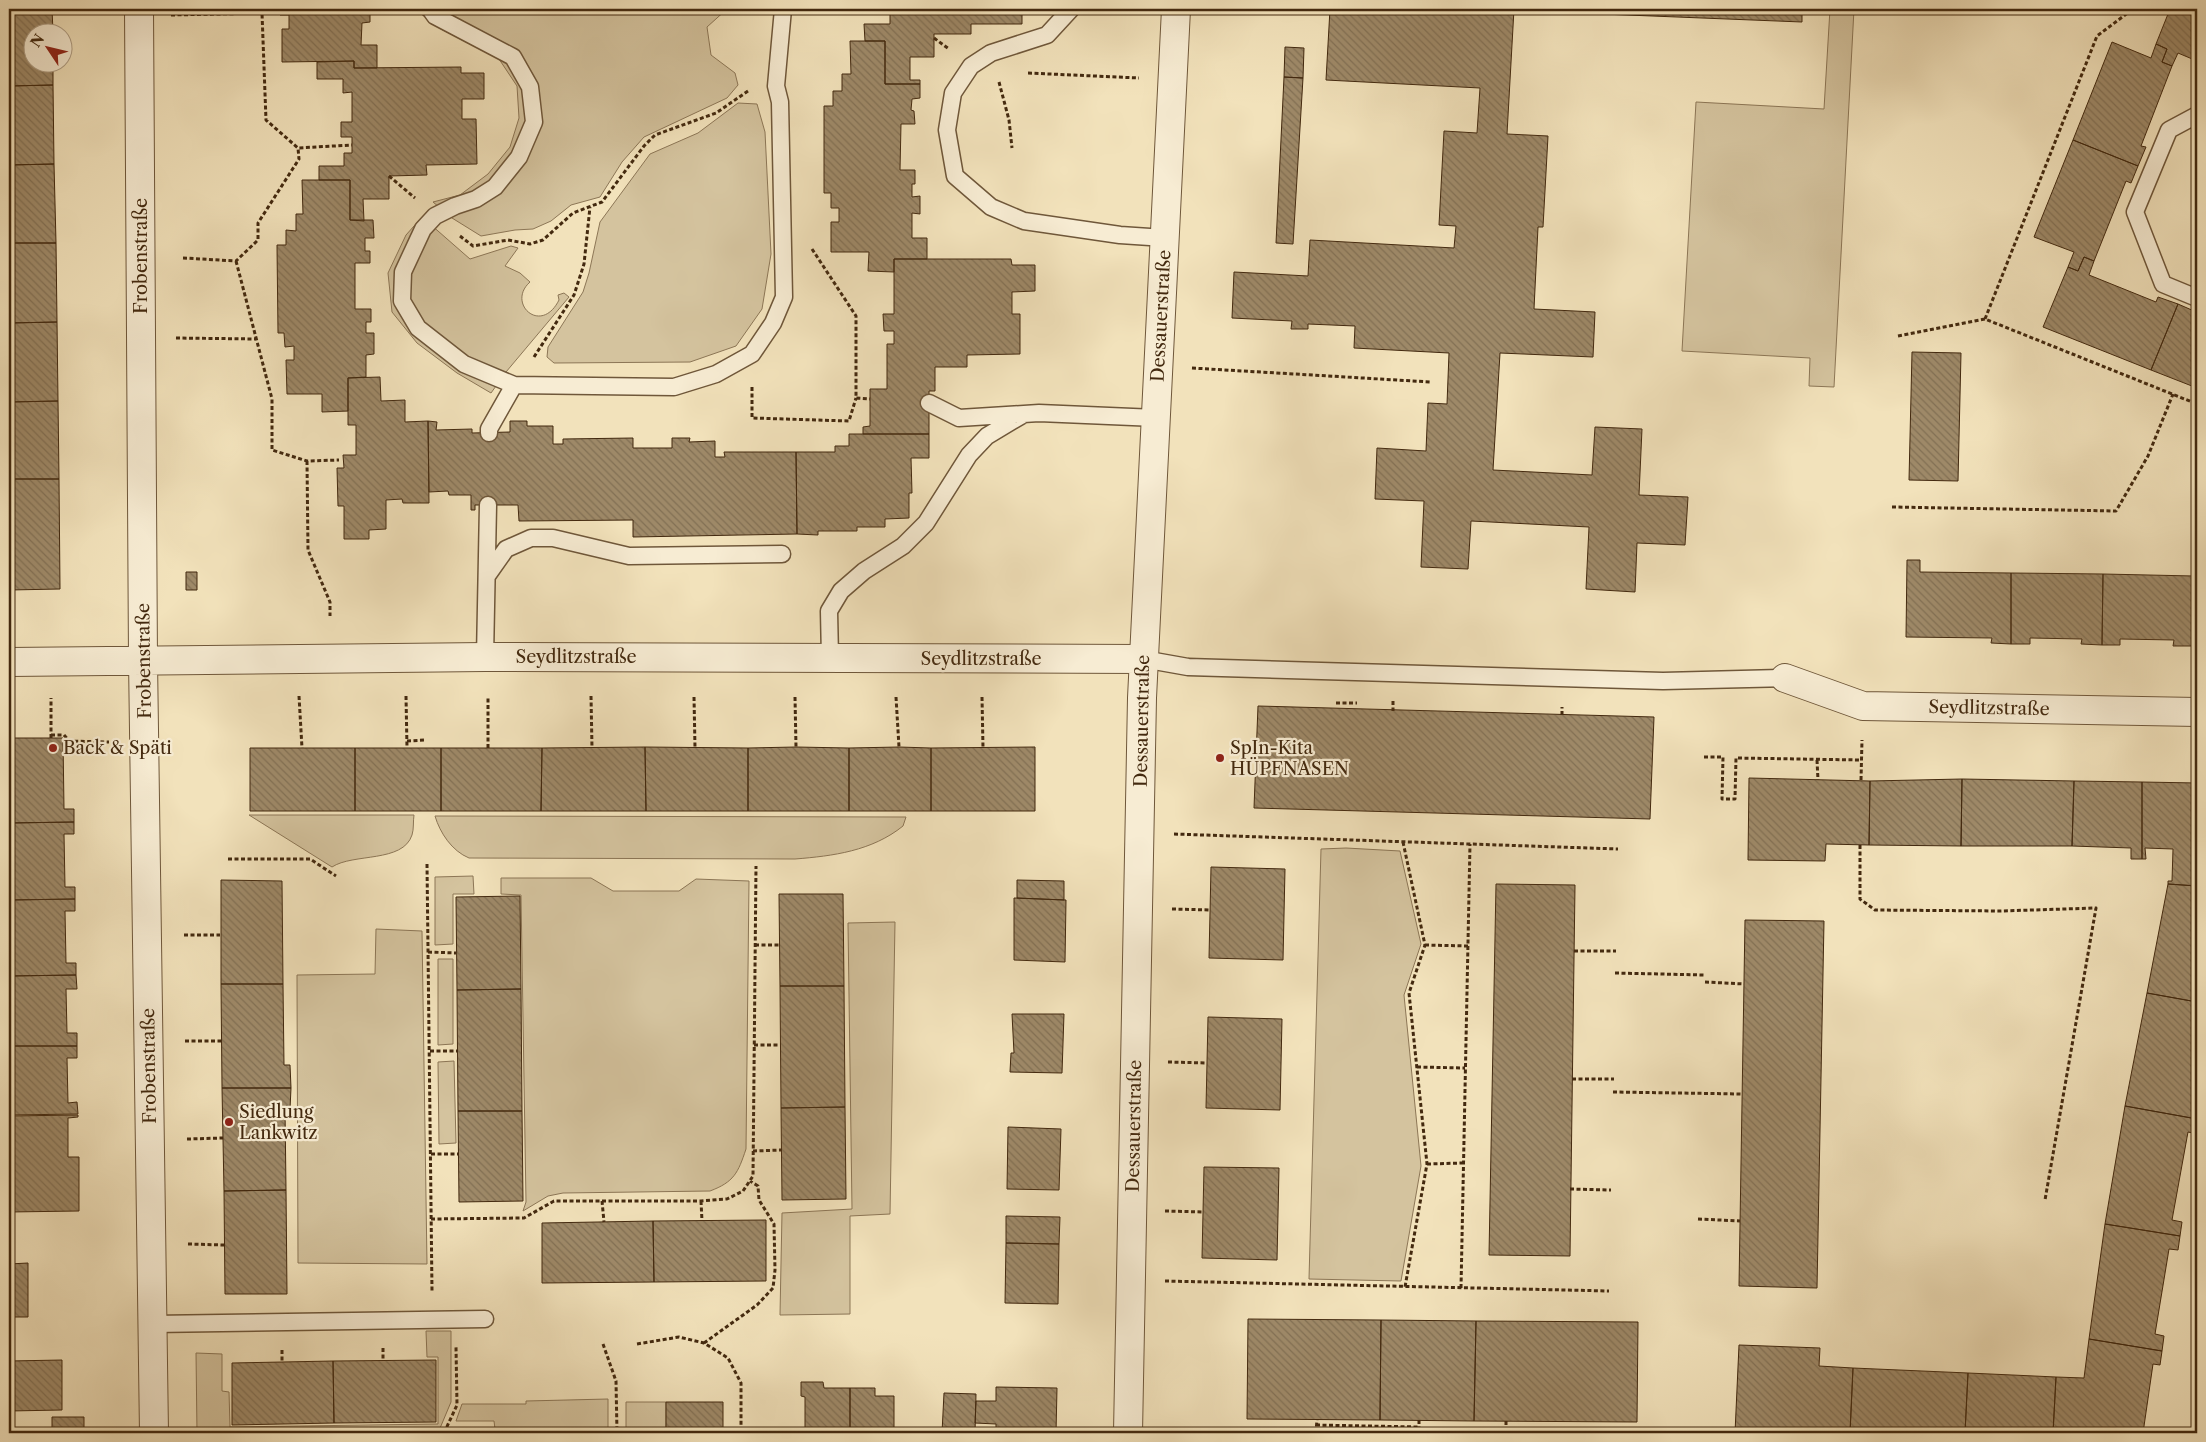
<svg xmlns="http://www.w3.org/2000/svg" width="2206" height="1442" font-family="'Libre Caslon Text',serif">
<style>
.green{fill:#d4c39e;stroke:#8c7656}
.building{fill:url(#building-back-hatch);stroke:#43290f}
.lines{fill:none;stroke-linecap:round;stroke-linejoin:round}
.lane-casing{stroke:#6f573a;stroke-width:19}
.street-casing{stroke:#6f573a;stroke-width:30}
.path{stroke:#43290f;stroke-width:3;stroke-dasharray:4 2.5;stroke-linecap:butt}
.lane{stroke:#f7ecd3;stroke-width:16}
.street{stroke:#f7ecd3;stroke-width:28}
.poi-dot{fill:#8f2418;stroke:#f7ecd3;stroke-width:2}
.labels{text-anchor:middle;stroke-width:4.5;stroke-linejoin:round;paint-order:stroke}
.street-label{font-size:18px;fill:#43290f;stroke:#f7ecd3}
.poi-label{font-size:18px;fill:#43290f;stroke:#f7ecd3;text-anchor:start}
</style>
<defs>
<pattern id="building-back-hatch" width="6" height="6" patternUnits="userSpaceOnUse" patternTransform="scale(1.25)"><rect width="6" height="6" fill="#9e8968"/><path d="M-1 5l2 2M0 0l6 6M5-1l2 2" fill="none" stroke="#827054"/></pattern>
</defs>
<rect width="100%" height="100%" fill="#f2e2bb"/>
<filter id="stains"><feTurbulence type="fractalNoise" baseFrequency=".004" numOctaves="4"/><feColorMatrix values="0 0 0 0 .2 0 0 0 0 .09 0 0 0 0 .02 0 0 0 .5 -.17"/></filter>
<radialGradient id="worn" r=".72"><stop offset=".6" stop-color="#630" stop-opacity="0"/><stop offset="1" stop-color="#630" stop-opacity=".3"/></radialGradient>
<path class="green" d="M 418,9 L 727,9 L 707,27 L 711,55 L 735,73 L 738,85 L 727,98 L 644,137 L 622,162 L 600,197 L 571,205 L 551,221 L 533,229 L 515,230 L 481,236 L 452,218 L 433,202 L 460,195 L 488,174 L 510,147 L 519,118 L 517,86 L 499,59 L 441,29 L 421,14 Z
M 1830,9 L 1854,9 L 1834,387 L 1809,386 L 1810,358 L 1682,351 L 1696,102 L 1824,109 Z
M 738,103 L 757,104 L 765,132 L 771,254 L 762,309 L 736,346 L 690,362 L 554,363 L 547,357 L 548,347 L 583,292 L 589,273 L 600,222 L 650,154 L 698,133 Z
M 422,217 L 470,259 L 511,246 L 518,248 L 505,266 L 520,273 L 530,282 C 506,303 541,336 559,300 L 558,295 L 564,293 L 569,297 L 506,372 L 491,393 L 457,373 L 417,343 L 392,312 L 388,273 L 406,235 Z
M 249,815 L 414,815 C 413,821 414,829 412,835 C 403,863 353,853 332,867 Z
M 435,816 L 906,817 L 903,826 C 872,851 833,856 795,859 L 469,858 C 452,851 440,833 435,816 Z
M 1346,848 L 1400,851 L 1421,944 L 1404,995 L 1421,1166 L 1401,1281 L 1309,1279 L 1321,849 Z
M 473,876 L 474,894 L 453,894 L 453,944 L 435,945 L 435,877 Z
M 501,878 L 591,878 L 613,891 L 679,891 L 696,879 L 749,881 L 746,1149 C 738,1173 734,1182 710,1191 L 563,1193 L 548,1196 L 523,1211 L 526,1202 L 521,895 L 501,894 Z
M 895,922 L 890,1214 L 850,1216 L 850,1314 L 780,1315 L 782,1213 L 852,1209 L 848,923 Z
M 376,929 L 422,931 L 427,1264 L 298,1263 L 297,975 L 375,974 Z
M 438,959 L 453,959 L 453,1044 L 438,1045 Z
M 454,1061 L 456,1143 L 439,1144 L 438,1062 Z
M 426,1331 L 451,1331 L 451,1402 L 438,1433 L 197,1433 L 196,1353 L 222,1354 L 222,1391 L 229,1392 L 230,1427 L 438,1424 L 438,1357 L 427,1357 Z
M 608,1399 L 608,1433 L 527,1432 L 526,1429 L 495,1429 L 494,1421 L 456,1421 L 462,1404 L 526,1404 L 526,1401 Z
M 626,1402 L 666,1402 L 666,1433 L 626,1433 Z"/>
<path class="building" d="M 9,9 L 52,9 L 53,32 L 32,32 L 32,62 L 53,62 L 53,85 L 9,86 Z
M 280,9 L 370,9 L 370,22 L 362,23 L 361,45 L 377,45 L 377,68 L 354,68 L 354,61 L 282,62 L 282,29 L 289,29 L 289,15 L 280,15 Z
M 898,9 L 1022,9 L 1022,24 L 971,24 L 971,34 L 934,34 L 934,57 L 910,57 L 910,80 L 920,80 L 920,84 L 885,84 L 885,41 L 865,41 L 864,24 L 890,24 L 890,11 L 898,11 Z
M 1330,9 L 1514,9 L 1507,134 L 1548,136 L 1543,227 L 1538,227 L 1534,309 L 1595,312 L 1593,357 L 1500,353 L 1493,470 L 1592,475 L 1595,427 L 1642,429 L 1639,495 L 1688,497 L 1685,545 L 1637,543 L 1635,592 L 1586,589 L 1589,527 L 1471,521 L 1468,569 L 1421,567 L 1424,501 L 1375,499 L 1377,448 L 1426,451 L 1428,403 L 1447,404 L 1449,353 L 1354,348 L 1355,326 L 1308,324 L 1308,329 L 1291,329 L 1292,321 L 1232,318 L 1234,272 L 1308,276 L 1310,240 L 1454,248 L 1456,226 L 1439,225 L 1444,131 L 1477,133 L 1480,88 L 1326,80 Z
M 1552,9 L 1802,9 L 1802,22 L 1552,12 Z
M 2170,9 L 2197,9 L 2197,61 L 2178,53 L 2172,66 L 2162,62 L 2167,49 L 2156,44 Z
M 850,41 L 885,41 L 885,84 L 920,84 L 920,98 L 912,99 L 911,110 L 914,111 L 915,124 L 901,124 L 900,170 L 915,170 L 915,184 L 912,184 L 912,197 L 920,196 L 920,214 L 912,213 L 912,238 L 927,238 L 927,259 L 894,259 L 894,272 L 868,271 L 869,252 L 831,252 L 831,222 L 839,222 L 839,208 L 831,208 L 831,193 L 824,193 L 824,106 L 833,106 L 833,91 L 842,91 L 842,74 L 851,74 Z
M 2112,42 L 2151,58 L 2156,44 L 2167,49 L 2162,62 L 2172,66 L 2141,146 L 2146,147 L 2138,166 L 2073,140 Z
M 1285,47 L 1304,48 L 1303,78 L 1284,77 Z
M 354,61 L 354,68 L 461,67 L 461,73 L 484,73 L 484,99 L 462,99 L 462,119 L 476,119 L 477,164 L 426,165 L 427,175 L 389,176 L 389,199 L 363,199 L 364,221 L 350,220 L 350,180 L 319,180 L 319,166 L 344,166 L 344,153 L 352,153 L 352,137 L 341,137 L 341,122 L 352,122 L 352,92 L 343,93 L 343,79 L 317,79 L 317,62 Z
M 1284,77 L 1303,78 L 1293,244 L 1276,243 Z
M 53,85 L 54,164 L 9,165 L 9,86 Z
M 2073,140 L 2138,166 L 2131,183 L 2126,181 L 2094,261 L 2084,257 L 2078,271 L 2068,267 L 2074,252 L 2034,237 Z
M 54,164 L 56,243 L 9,243 L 9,165 Z
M 302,180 L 350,180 L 350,220 L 373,220 L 374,238 L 365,238 L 365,251 L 370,251 L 370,263 L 355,263 L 355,309 L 371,309 L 371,322 L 366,322 L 366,333 L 374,333 L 374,354 L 366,355 L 366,377 L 348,378 L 348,411 L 322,412 L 322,394 L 287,394 L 286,360 L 294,360 L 294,346 L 285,347 L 284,333 L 278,333 L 277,245 L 286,245 L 286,230 L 296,231 L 296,214 L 303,214 Z
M 9,243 L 56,243 L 57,322 L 9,323 Z
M 2084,257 L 2094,261 L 2089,275 L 2156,302 L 2158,297 L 2178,304 L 2151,370 L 2043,327 L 2068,267 L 2078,271 Z
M 894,259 L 1011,259 L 1012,265 L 1035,265 L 1035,291 L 1012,292 L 1012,314 L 1020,314 L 1020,354 L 967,355 L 967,367 L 935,367 L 935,391 L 929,391 L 929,434 L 863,434 L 863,427 L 870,426 L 870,389 L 887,389 L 887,344 L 894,344 L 894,331 L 884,331 L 883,314 L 894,314 Z
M 2178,304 L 2194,311 L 2193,315 L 2197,317 L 2197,388 L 2151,370 Z
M 57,322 L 58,401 L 9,402 L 9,323 Z
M 1912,352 L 1961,353 L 1958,481 L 1909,480 Z
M 380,377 L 381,401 L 405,400 L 405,422 L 428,421 L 429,503 L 403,503 L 402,499 L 386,500 L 386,529 L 369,530 L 369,539 L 344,539 L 344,506 L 338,506 L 337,468 L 344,468 L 343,455 L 356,455 L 356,425 L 348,425 L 348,378 Z
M 58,401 L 59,479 L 9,479 L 9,402 Z
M 428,421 L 437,422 L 436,430 L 472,429 L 472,433 L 510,432 L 510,421 L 527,421 L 527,426 L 553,426 L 553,444 L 563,444 L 563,439 L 633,438 L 633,448 L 672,448 L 672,438 L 690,438 L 689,442 L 715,441 L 715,457 L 725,457 L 724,452 L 796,452 L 797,534 L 633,537 L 633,520 L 519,521 L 518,505 L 475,505 L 475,510 L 471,510 L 471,495 L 449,495 L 448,491 L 429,492 Z
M 849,434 L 929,434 L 929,458 L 911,458 L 912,493 L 909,493 L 909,518 L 885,519 L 885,527 L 857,527 L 857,531 L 818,531 L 818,535 L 797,534 L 796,452 L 835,452 L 835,446 L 849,446 Z
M 9,479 L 59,479 L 60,589 L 9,590 Z
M 1907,560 L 1920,560 L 1920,572 L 2011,573 L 2011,644 L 1991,643 L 1992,638 L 1906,637 Z
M 186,572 L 197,572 L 197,590 L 186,590 Z
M 2011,573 L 2103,574 L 2102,645 L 2081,644 L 2082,639 L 2030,638 L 2030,644 L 2011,644 Z
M 2103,574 L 2194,576 L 2193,646 L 2173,646 L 2174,640 L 2120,639 L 2120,645 L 2102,645 Z
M 2194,576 L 2197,576 L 2197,646 L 2193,646 Z
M 1258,706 L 1654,717 L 1650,819 L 1254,808 Z
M 9,738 L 63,738 L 64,809 L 74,809 L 74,822 L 9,823 Z
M 645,747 L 646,811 L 541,811 L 542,748 Z
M 645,747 L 748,748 L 748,811 L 646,811 Z
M 796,747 L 849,748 L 849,811 L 748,811 L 748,748 Z
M 899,747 L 931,748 L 931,811 L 849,811 L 849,748 Z
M 1035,747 L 1035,811 L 931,811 L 931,748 Z
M 250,748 L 355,748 L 355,811 L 250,811 Z
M 355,748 L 441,748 L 441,811 L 355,811 Z
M 441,748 L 542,748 L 541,811 L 441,811 Z
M 1749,778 L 1870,781 L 1869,845 L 1826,844 L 1825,861 L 1748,860 Z
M 1962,779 L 2074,781 L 2072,846 L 1961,846 Z
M 1962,779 L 1961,846 L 1869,845 L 1870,781 Z
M 2074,781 L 2142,782 L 2142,859 L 2131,859 L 2131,848 L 2072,846 Z
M 2142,782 L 2197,783 L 2197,886 L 2168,884 L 2168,881 L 2172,881 L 2173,849 L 2145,848 L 2146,859 L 2142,859 Z
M 74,822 L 74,834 L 64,834 L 65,887 L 75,887 L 75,899 L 9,900 L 9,823 Z
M 1211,867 L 1285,869 L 1283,960 L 1209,958 Z
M 221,880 L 282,881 L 283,984 L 221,984 Z
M 1017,880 L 1064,881 L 1064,900 L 1017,898 Z
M 1496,884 L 1575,885 L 1570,1256 L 1489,1255 Z
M 2168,884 L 2197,886 L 2197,1002 L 2147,993 Z
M 779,894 L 843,894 L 844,986 L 780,986 Z
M 520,896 L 521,989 L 457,990 L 456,897 Z
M 1014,898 L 1066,900 L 1065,962 L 1014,960 Z
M 75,899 L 75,911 L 65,911 L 66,963 L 76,963 L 76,975 L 9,976 L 9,900 Z
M 1745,920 L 1824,921 L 1817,1288 L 1739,1286 Z
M 76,975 L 77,989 L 66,989 L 67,1033 L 77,1033 L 77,1046 L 9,1046 L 9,976 Z
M 221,984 L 283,984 L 284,1065 L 290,1065 L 291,1088 L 222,1088 Z
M 780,986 L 844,986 L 845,1107 L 781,1108 Z
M 521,989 L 522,1111 L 458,1111 L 457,990 Z
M 2147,993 L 2197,1002 L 2197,1080 L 2193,1105 L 2197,1106 L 2197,1119 L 2125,1106 Z
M 1012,1014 L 1064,1014 L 1062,1073 L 1010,1072 L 1011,1053 L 1014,1053 Z
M 1208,1017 L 1282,1019 L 1280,1110 L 1206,1108 Z
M 9,1046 L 77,1046 L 77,1058 L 67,1058 L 68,1103 L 77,1102 L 78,1114 L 9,1115 Z
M 222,1088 L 291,1088 L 290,1109 L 285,1109 L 286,1190 L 224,1191 Z
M 2125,1106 L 2197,1119 L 2197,1134 L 2188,1132 L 2172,1220 L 2182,1222 L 2180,1236 L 2105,1224 Z
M 845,1107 L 846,1199 L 782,1200 L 781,1108 Z
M 458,1111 L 522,1111 L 523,1201 L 459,1202 Z
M 78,1115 L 78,1117 L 68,1118 L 68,1157 L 79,1157 L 79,1211 L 9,1212 L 9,1116 Z
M 1008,1127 L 1061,1129 L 1059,1190 L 1007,1189 Z
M 1204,1167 L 1279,1168 L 1277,1260 L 1202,1258 Z
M 286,1190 L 287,1294 L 225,1294 L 224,1191 Z
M 1006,1216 L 1060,1217 L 1059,1244 L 1006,1243 Z
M 766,1220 L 766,1281 L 654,1282 L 653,1221 Z
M 653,1221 L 654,1282 L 542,1283 L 542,1223 Z
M 2105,1224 L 2180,1236 L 2178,1250 L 2169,1249 L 2155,1334 L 2164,1336 L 2162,1351 L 2089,1339 Z
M 1006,1243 L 1059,1244 L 1058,1304 L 1005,1303 Z
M 28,1263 L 28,1317 L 9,1317 L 9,1264 Z
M 1248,1319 L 1381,1320 L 1380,1420 L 1247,1419 Z
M 1381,1320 L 1476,1321 L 1474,1421 L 1380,1420 Z
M 1476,1321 L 1638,1322 L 1637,1422 L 1474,1421 Z
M 2089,1339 L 2162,1351 L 2160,1365 L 2153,1364 L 2143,1433 L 2053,1433 L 2056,1377 L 2084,1378 Z
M 1739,1345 L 1820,1348 L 1819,1366 L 1853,1368 L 1850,1433 L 1735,1433 Z
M 62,1360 L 62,1410 L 9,1411 L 9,1361 Z
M 436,1360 L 436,1422 L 334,1423 L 333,1361 Z
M 333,1361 L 334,1423 L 232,1425 L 232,1363 Z
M 1853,1368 L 1968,1373 L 1965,1433 L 1850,1433 Z
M 1968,1373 L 2056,1377 L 2053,1433 L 1965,1433 Z
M 801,1382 L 823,1382 L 824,1388 L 850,1388 L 850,1433 L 805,1433 L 805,1397 L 801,1396 Z
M 996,1387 L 1057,1388 L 1056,1433 L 996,1433 L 996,1424 L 975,1423 L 976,1401 L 996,1401 Z
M 850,1388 L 875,1388 L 875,1396 L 894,1396 L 894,1433 L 850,1433 Z
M 944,1393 L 976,1394 L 975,1433 L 942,1433 Z
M 666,1402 L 723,1402 L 723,1433 L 666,1433 Z
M 52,1417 L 84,1417 L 84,1433 L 52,1433 Z"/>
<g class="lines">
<g class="lane-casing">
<path id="lane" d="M 430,9 L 435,16 L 513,57 L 530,87 L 534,122 L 519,157 L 495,187 L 476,199 L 455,206 L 435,216 L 423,229 L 403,272 L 402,301 L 418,328 L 464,364 L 514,385
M 1071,9 L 1047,35 L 991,53 L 971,66 L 953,93 L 947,130 L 955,176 L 991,207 L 1024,221 L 1120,235 L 1165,238
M 2197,115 L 2169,130 L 2135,212 L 2163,284 L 2197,298
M 929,403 L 959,418 L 1039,413 L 1156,418
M 489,433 L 489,429 L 514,385 L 674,387 L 716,374 L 752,354 L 773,323 L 784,297 L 780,102 L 776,86 L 783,9
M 487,576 L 506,549 L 531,538 L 553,538 L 629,556 L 782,554
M 485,657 L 488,505
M 830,658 L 829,611 L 841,591 L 864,571 L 903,546 L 926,523 L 969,455 L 987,436 L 1024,414
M 1143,659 L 1188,667 L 1663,681 L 1785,678
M 153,1324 L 485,1319"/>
</g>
<g class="street-casing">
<path id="street" d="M 139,9 L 143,660 L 154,1433
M 9,662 L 485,657 L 1143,659
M 1785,678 L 1863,706 L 2197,712
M 1128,1433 L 1142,698 L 1176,9"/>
</g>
<path class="path" d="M 259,9 L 262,13 L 266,120 L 298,148 L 352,145
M 890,9 L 894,11
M 171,15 L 262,13
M 934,38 L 949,49
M 1028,73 L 1139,78
M 999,82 L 1009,120 L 1012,148
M 389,176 L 415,198
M 460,236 L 473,246 L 508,240 L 530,244 L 543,240 L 573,213 L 602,202 L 644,146 L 655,135 L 716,113 L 748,91
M 812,249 L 856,316 L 856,398 L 870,399
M 183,258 L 236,261 L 258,240 L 258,223 L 299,159 L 298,148
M 236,261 L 272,399 L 272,450 L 307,461 L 339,460
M 1985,319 L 2097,36 L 2133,9
M 1898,336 L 1985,319 L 2197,404
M 176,338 L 256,339
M 534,357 L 574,295 L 584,264 L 590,207
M 1192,368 L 1431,382
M 752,387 L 752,418 L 849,421 L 856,398
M 307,461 L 308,550 L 330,602 L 330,616
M 1892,507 L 2116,511 L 2148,456 L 2173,394
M 299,696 L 302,748
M 406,696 L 407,748
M 591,696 L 592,748
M 694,697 L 695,748
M 795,697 L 796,747
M 896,697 L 899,747
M 982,697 L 983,748
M 1393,701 L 1393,711
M 1336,703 L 1357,703
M 1562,715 L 1562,707
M 51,735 L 64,735 L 69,741 L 109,742
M 51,738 L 51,698
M 407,741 L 425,740
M 488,748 L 488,697
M 1704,757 L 1723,757 L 1722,799 L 1735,799 L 1736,758 L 1861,760
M 1817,760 L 1818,780
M 1861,780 L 1862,740
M 1174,834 L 1618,849
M 1403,842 L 1425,945 L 1409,993 L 1427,1164 L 1405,1287
M 1860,845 L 1860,899 L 1875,910 L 2001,911 L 2096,908 L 2045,1200
M 228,859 L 310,859 L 336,876
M 427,864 L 432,1291
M 1172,909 L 1210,910
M 184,935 L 220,935
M 755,945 L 780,945
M 1425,945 L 1468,946
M 1574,951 L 1616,951
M 428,952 L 456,953
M 1615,973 L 1705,975
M 1705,982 L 1744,984
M 185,1041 L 222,1041
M 754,1045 L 780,1045
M 430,1051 L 457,1051
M 1168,1062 L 1207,1063
M 1417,1067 L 1465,1068
M 1572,1079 L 1614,1079
M 1613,1092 L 1742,1094
M 187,1139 L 223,1138
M 753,1151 L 782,1150
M 431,1154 L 459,1154
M 1427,1164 L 1463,1163
M 1570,1189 L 1611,1190
M 602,1201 L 604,1222
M 701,1201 L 702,1221
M 1165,1211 L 1204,1212
M 431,1219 L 524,1218 L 554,1201 L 701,1201 L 727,1199 L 743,1191 L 753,1176 L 756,866
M 1698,1219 L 1740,1221
M 188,1244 L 225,1245
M 1165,1281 L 1609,1291
M 1461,1288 L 1470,844
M 704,1343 L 757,1305 L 773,1288 L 775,1270 L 774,1224 L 759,1200 L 758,1186 L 750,1181
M 603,1344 L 616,1381 L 617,1433
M 637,1344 L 679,1337 L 704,1343 L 728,1358 L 741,1383 L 741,1433
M 383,1348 L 383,1360
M 282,1350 L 282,1362
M 1419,1420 L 1419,1433
M 1506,1421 L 1506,1433
M 1316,1425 L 1419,1427
M 444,1433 L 457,1405 L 456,1347
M 1316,1433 L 1317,1419"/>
<use href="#lane" class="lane"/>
<use href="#street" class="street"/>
</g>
<g class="poi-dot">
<circle cx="53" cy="748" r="5"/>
<circle cx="1220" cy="758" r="5"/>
<circle cx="229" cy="1122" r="5"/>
</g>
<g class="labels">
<g class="street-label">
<text transform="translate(141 256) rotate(-90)" y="6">Frobenstraße</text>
<text transform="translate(1161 316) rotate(-87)" y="6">Dessauerstraße</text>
<text x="576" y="663">Seydlitzstraße</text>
<text x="981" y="665">Seydlitzstraße</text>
<text transform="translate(144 661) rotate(-91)" y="6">Frobenstraße</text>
<text transform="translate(1989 708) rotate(1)" y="6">Seydlitzstraße</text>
<text transform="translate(1142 721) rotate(-89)" y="6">Dessauerstraße</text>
<text transform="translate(149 1066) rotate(-91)" y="6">Frobenstraße</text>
<text transform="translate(1134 1126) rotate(-89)" y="6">Dessauerstraße</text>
</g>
<g class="poi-label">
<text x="63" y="754">Back &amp; Späti</text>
<text x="1230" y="754">SpIn-Kita<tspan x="1230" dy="21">HÜPFNASEN</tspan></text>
<text x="239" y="1118">Siedlung<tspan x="239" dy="21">Lankwitz</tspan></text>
</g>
</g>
<rect width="2206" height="1442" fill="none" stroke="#f2e2bb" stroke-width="30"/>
<rect x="10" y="10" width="2186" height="1422" fill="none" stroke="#43290f" stroke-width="2.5"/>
<rect x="15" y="15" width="2176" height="1412" fill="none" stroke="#43290f"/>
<g transform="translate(48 48) rotate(305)"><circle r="24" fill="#f7ecd3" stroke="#af9e85"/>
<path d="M0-4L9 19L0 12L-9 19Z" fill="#8f2418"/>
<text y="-8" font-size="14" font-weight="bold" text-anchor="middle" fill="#43290f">N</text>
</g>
<rect width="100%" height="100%" filter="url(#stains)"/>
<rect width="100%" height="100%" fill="url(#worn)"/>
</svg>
